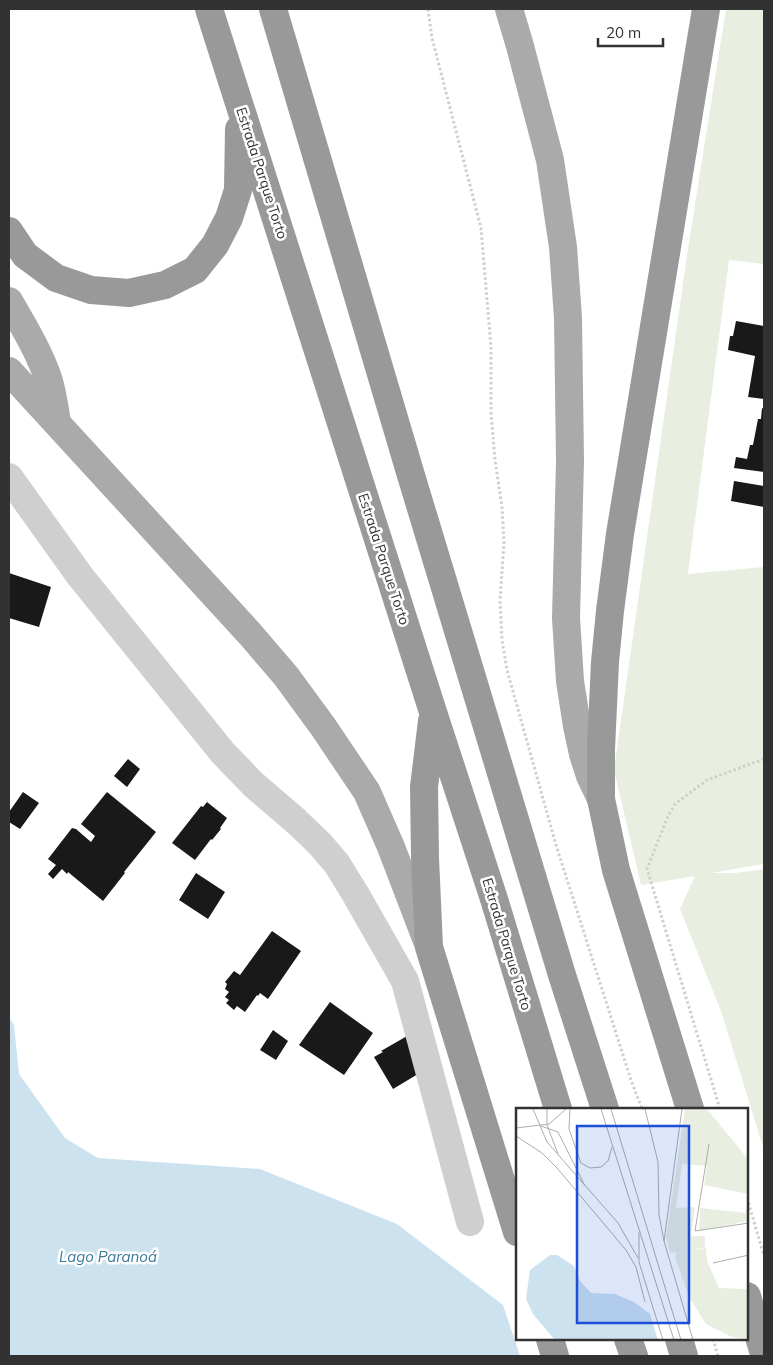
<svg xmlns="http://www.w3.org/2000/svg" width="773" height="1365" font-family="Mulish,sans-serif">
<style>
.green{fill:#e9efe0}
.water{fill:#cce3ef}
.building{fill:#191919}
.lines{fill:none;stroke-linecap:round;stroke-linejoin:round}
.path{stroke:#cfcfcf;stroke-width:3;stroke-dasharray:2.5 2.5;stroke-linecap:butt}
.minor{stroke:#cfcfcf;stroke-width:28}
.major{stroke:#aaa;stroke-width:28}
.highway{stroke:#999;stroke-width:28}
.labels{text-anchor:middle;stroke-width:5;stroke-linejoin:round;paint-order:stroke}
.street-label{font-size:14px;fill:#323232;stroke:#fff}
.water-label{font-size:15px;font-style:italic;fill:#3a799a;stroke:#fff}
.inset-road{fill:none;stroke:#adadad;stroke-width:1}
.view{fill:#1d4ed8;fill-opacity:0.15;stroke:#1d4ed8;stroke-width:2.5}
.inset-edge{fill:none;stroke:#323232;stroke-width:2.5}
</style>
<rect width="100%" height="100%" fill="#fff"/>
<path class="green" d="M 726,9 L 764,9 L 764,264 L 729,260 L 688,574 L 764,567 L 764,864 L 711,873 L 735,873 L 764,869 L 764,1150 L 721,1011 L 680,909 L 695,876 L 641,885 L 614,770 L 687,255 Z"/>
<path class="water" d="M 9,1017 L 14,1025 L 19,1074 L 65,1138 L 98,1158 L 260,1169 L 397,1224 L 503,1305 L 520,1356 L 9,1356 Z"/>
<path class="building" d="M 736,321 L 764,326 L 764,399 L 748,397 L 755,356 L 728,350 L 730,336 L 733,336 Z
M 762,408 L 764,409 L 764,472 L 734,468 L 736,457 L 747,459 L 750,445 L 753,445 L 758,419 L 761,419 Z
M 734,481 L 764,486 L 764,507 L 731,501 Z
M 9,573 L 51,587 L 39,627 L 9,618 Z
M 128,759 L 140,769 L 127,787 L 114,776 Z
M 23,792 L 39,803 L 20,829 L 9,822 L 9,812 Z
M 107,792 L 156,832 L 124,872 L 125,873 L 103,901 L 68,872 L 67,874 L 62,869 L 53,879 L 48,874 L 56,865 L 48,859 L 72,828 L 76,829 L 91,842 L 95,836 L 81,824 Z
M 207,802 L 227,818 L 220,828 L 221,829 L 212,840 L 211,839 L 195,860 L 172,843 L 201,806 L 203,807 Z
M 196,873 L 225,892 L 208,919 L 179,900 Z
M 272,931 L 301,951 L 268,999 L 260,993 L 258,996 L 257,995 L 245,1012 L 237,1006 L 234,1010 L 226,1003 L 229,1000 L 225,997 L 229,992 L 225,989 L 227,984 L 225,982 L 234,971 L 240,975 Z
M 330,1002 L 373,1033 L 344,1075 L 299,1045 Z
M 273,1030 L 288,1041 L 276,1060 L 260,1050 Z
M 414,1032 L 433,1065 L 393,1089 L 374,1057 L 383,1052 L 381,1051 Z"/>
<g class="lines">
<path class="path" d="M 428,9 L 432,38 L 481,228 L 491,347 L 491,412 L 495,460 L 502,507 L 504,543 L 500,600 L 502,640 L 507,670 L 556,845 L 631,1080 L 642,1109
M 720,1109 L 647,869 L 668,816 L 675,804 L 707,780 L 764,759
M 747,1198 L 764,1256
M 713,1339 L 718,1356"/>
<path class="minor" d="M 9,477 L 80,576 L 223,753 L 254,785 L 296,821 L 320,844 L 337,864 L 356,895 L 405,981 L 470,1222"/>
<path class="major" d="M 509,9 L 520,46 L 550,160 L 563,247 L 568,318 L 570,461 L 566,618 L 570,681 L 577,726 L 583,754 L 590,776 L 601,799
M 9,301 C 24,327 40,353 49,381 C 53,395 55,409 57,423
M 9,371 L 250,634 L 286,676 L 324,728 L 367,792 L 391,847 L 427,941"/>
<path class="highway" d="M 209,9 L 433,712 L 494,899 L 558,1109
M 273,9 L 410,472 L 562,975 L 605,1109
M 9,231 L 25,255 L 56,278 L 91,290 L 129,293 L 165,285 L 195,270 L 215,245 L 229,218 L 238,190 L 239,129
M 432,721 L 424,787 L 425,858 L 429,947 L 517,1232
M 690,1109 L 616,870 L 601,799 L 601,749 L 605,662 L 610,611 L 620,534 L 706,9
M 747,1296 L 764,1354
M 550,1339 L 555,1356
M 628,1339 L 634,1356
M 679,1339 L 684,1356"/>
</g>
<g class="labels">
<g class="street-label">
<text transform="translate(262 173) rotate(72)" y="5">Estrada Parque Torto</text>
<text transform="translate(384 559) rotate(72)" y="5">Estrada Parque Torto</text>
<text transform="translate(507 944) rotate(73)" y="5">Estrada Parque Torto</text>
</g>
<g class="water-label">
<text x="108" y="1262">Lago Paranoá</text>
</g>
</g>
<g transform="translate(516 1108)">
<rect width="232" height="232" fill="#fff"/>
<path d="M 169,1 L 191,1 L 232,51 L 232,113 L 183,123 L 184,100 L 230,105 L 232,86 L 188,77 L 191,58 L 166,56 L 160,100 L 179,99 L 175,128 L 189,128 L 189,139 L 173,143 L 190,140 L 191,153 L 203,180 L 231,181 L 232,231 L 216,229 L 190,216 L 173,189 L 159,149 L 161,144 L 154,145 L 150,129 Z" fill="#e9efe0"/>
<path d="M 34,147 L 41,147 L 58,158 L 64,173 L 75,185 L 99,186 L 118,194 L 134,206 L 142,232 L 39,232 L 17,206 L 10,191 L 14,162 Z" fill="#cce3ef"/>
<path class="inset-road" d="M 17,1 L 31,34 L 102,115 L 122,150M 31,1 L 31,17 L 42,46M 54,1 L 53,21 L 65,55 L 74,60 L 85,59 L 92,53 L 96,39M 85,1 L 158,232M 95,1 L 165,232M 129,1 L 142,54 L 143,107 L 148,133M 166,1 L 148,133 L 177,232M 25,18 L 42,24 L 69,78M 0,20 L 33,16 L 50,1M 0,28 L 26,45 L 41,60 L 110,142 L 120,159 L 129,194M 193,36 L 179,123 L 233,115M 123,124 L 123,154 L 147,232M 197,155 L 233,147"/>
<path class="view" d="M 61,18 L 173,18 L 173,215 L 61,215 Z"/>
<rect width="232" height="232" class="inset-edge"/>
</g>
<rect width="773" height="1365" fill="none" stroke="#323232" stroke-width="20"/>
<path d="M598 38v8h65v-8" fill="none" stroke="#323232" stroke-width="2.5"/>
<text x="606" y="38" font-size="15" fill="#323232" stroke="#ffffff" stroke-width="4" paint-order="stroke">20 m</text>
</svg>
